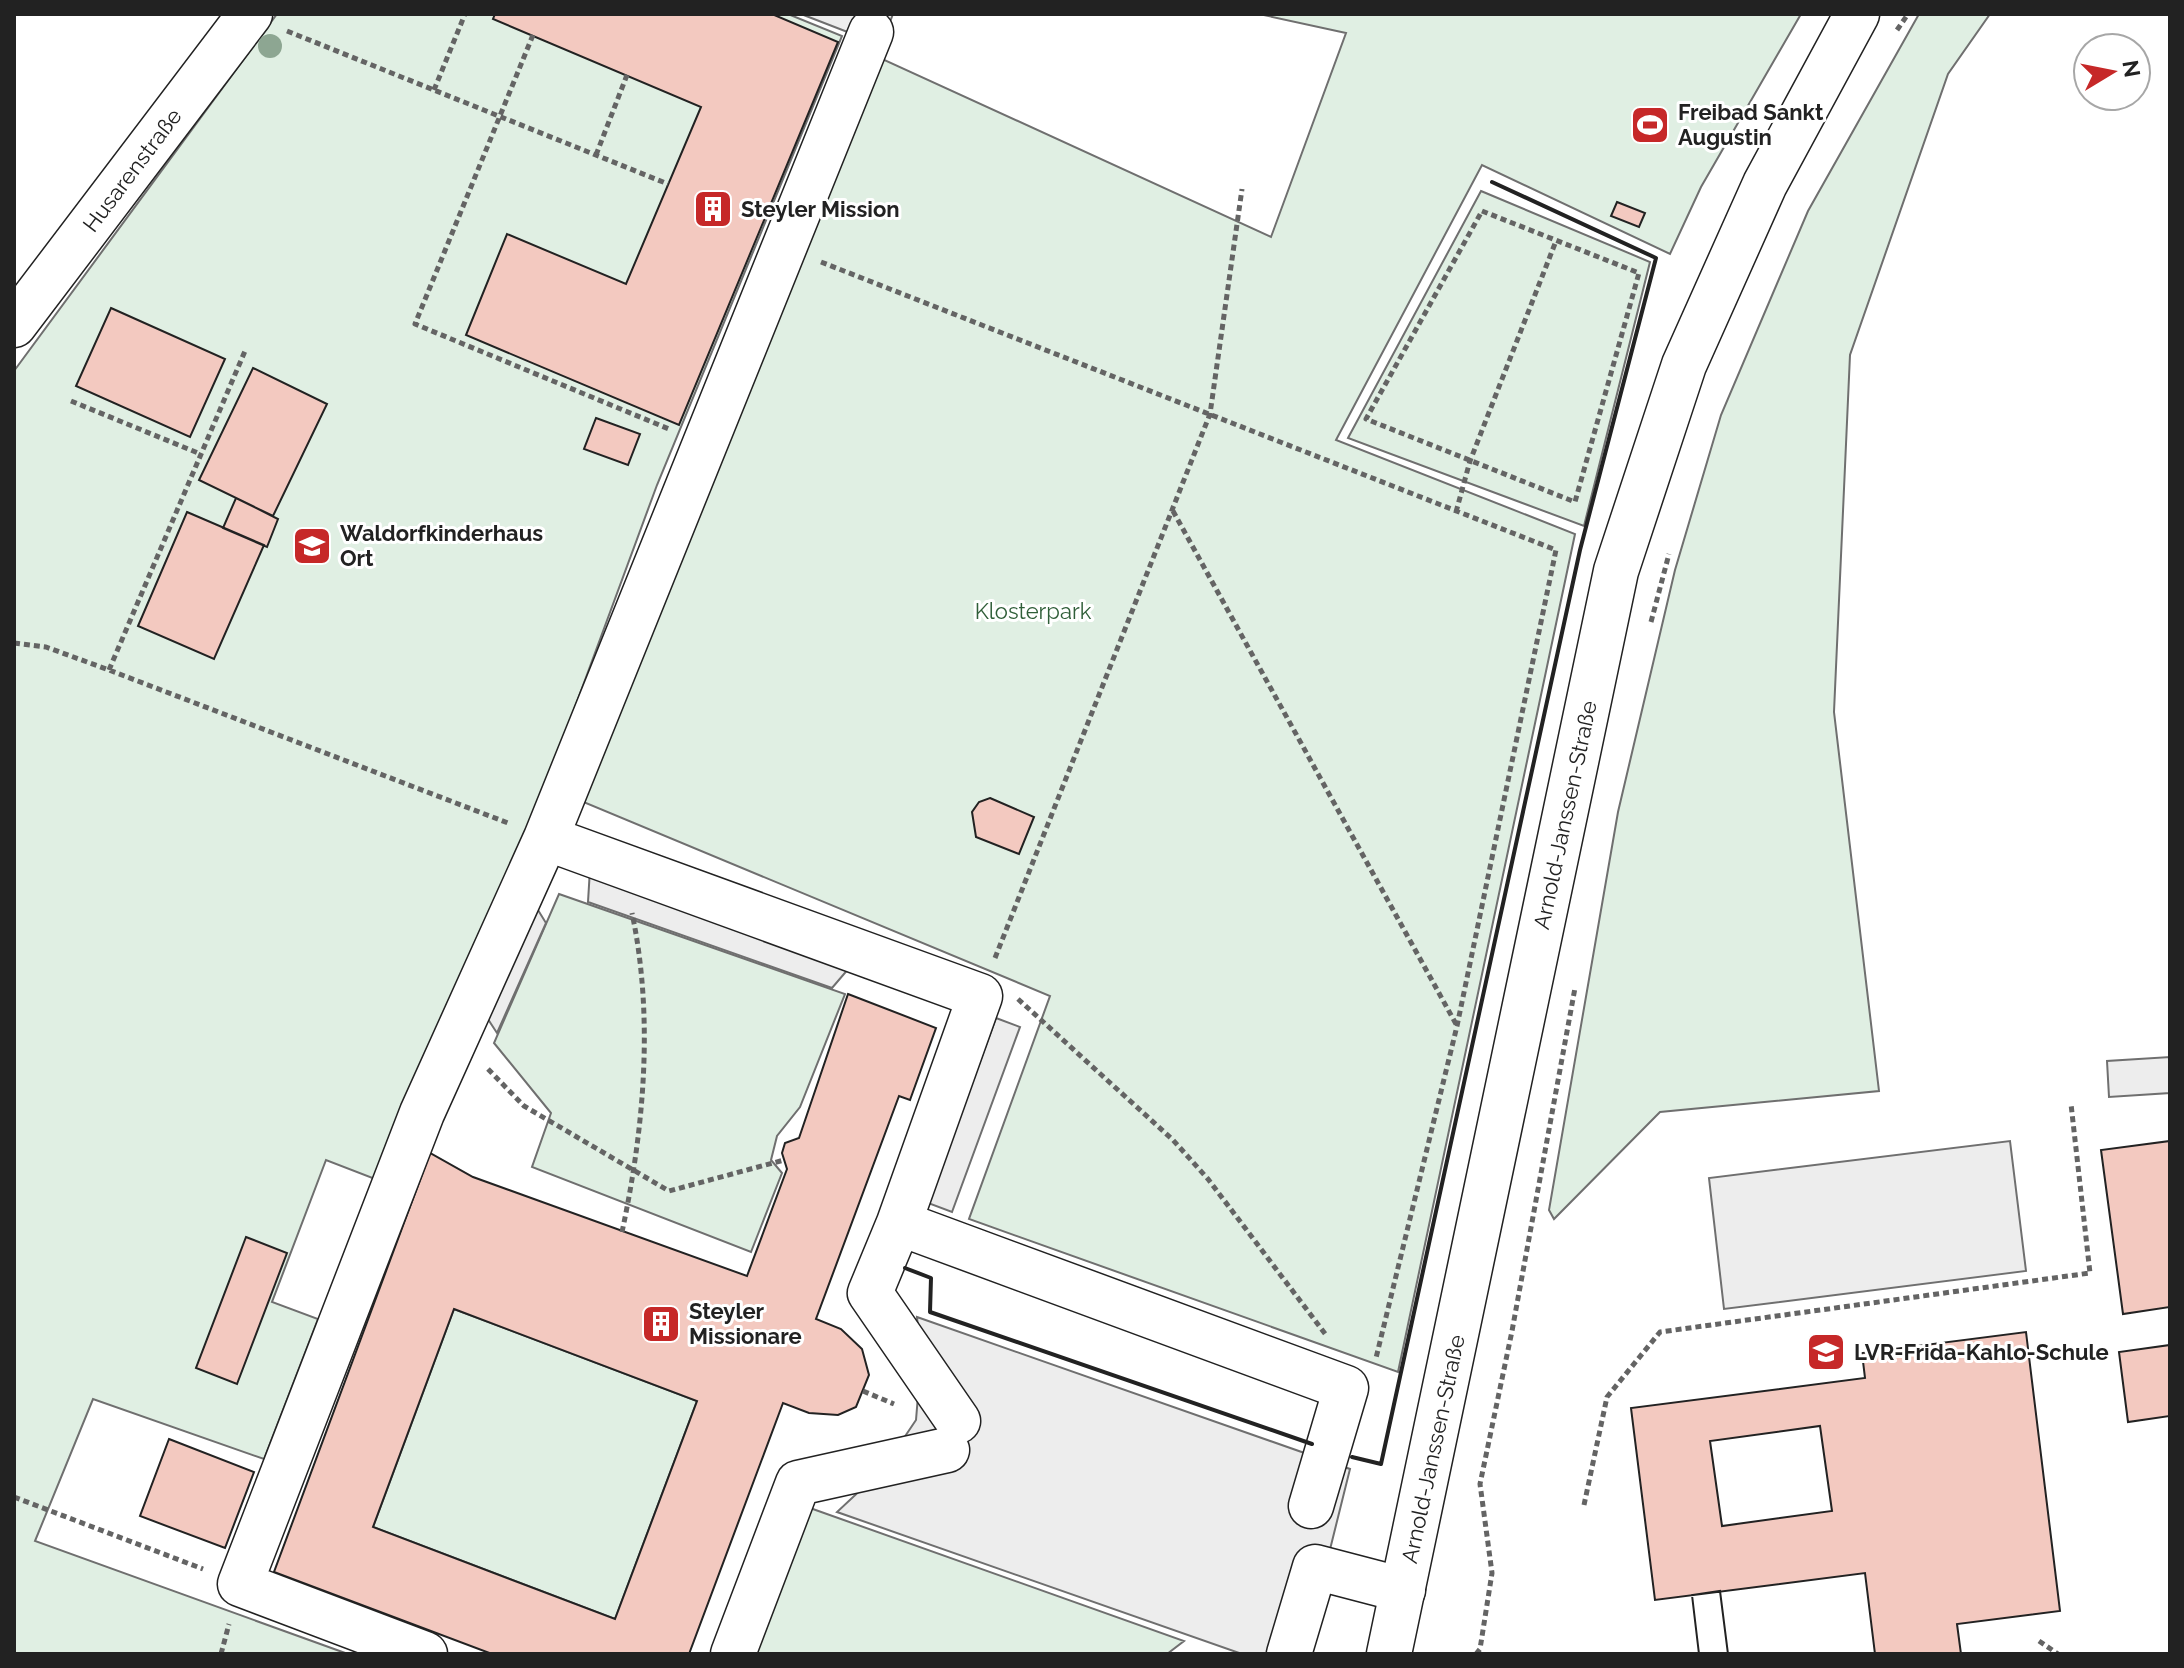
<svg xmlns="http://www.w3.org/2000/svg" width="2184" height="1668" font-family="Raleway,sans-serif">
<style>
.green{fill:#e0efe3;stroke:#6f6f6f;stroke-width:2}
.parking{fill:#ededed;stroke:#6f6f6f;stroke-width:2}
.building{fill:#f3c9c0;stroke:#222;stroke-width:2;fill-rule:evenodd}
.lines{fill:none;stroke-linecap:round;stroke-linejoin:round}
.minor-casing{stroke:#222;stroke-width:47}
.major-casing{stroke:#222;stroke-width:47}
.path{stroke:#646464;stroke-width:5;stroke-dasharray:6 4;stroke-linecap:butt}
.minor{stroke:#fff;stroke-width:44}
.major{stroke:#fff;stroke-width:44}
.wall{stroke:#222;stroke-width:4}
.tree{fill:#8da692}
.labels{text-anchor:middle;stroke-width:6;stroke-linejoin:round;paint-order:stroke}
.poi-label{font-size:22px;font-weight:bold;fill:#222;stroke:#fff;text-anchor:start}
.street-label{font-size:22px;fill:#222;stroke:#fff}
.park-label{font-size:22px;fill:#2f5e38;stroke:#fff}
</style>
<rect width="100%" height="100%" fill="#fff"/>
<path class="green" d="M 277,14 L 788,14 L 842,36 L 657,485 L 533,821 L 375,1179 L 326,1160 L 272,1302 L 318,1319 L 264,1459 L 93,1399 L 35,1541 L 348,1654 L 14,1654 L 14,371 Z
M 1259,14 L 1801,14 L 1701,187 L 1670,254 L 1482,165 L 1336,440 L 1575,534 L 1398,1372 L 969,1219 L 1050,996 L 581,801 L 878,57 L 1271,237 L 1346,33 Z
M 1919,14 L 1990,14 L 1948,74 L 1850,355 L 1834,712 L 1879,1091 L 1660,1112 L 1554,1219 L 1549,1210 L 1618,812 L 1675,570 L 1721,415 L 1808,211 Z
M 1481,191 L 1650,262 L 1584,526 L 1348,438 Z
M 559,894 L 845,994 L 800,1107 L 777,1136 L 771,1160 L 782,1173 L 751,1252 L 532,1167 L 551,1113 L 494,1043 Z
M 454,1309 L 697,1401 L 615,1619 L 373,1527 Z
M 810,1508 L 1184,1641 L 1167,1654 L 753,1654 Z"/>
<path class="parking" d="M 801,14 L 893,14 L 881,45 Z
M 590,869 L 850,967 L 832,988 L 588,902 Z
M 530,897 L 546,923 L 497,1033 L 482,1010 Z
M 996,1018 L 1020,1027 L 952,1212 L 928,1203 Z
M 2170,1057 L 2170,1093 L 2109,1097 L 2107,1061 Z
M 2010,1141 L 2026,1271 L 1724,1309 L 1709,1178 Z
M 917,1317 L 1350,1469 L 1304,1654 L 1242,1654 L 837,1512 L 883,1469 L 916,1420 L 921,1359 Z"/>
<path class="building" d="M 495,14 L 772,14 L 838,42 L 679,425 L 466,335 L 507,234 L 626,284 L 701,107 L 493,19 Z
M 1617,202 L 1645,213 L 1639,227 L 1611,216 Z
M 111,308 L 225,359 L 190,437 L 76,386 Z
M 253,368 L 327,404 L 273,516 L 199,480 Z
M 596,418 L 640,434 L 628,465 L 584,449 Z
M 236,498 L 278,519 L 267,547 L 223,528 Z
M 187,512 L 264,545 L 214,659 L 138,626 Z
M 990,798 L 1034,817 L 1019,854 L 976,837 L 972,812 L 979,802 Z
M 848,994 L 936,1028 L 910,1100 L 899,1096 L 816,1319 L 841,1329 L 862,1349 L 869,1375 L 856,1407 L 838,1415 L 809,1413 L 783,1403 L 689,1654 L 492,1654 L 274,1572 L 430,1153 L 473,1177 L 747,1276 L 787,1169 L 782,1153 L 785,1143 L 799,1138 ZM 454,1309 L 697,1401 L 615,1619 L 373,1527 Z
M 2170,1141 L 2170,1307 L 2123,1314 L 2101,1150 Z
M 246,1237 L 287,1253 L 237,1384 L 196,1368 Z
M 2026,1332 L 2060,1611 L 1957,1624 L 1961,1654 L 1875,1654 L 1865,1573 L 1655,1600 L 1631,1408 L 1865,1378 L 1862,1353 ZM 1820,1426 L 1832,1511 L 1722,1526 L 1710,1441 Z
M 2170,1345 L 2170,1416 L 2128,1422 L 2119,1352 Z
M 169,1439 L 254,1472 L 225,1548 L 140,1516 Z
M 1720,1591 L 1728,1654 L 1699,1654 L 1692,1595 Z
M 1720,1591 L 1728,1654 L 1699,1654 L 1692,1595 Z"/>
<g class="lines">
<g class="minor-casing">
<path id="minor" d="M 14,325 L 250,14
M 546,838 L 871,32
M 899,1223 L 870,1293 L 958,1421
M 425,1654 L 240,1584 L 422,1113 L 546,838 L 980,996 L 899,1223 L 1346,1388 L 1311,1506
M 733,1654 L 798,1483 L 947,1450
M 1289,1654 L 1315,1567 L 1403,1590"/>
</g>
<g class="major-casing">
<path id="major" d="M 1389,1654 L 1616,571 L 1684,365 L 1765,184 L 1857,14"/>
</g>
<path class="path" d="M 1897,30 L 1908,14
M 287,31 L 668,184
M 533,35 L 415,324 L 669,429
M 434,90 L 465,14
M 596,155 L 627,75
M 1482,211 L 1639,273 L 1575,502 L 1366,419 Z
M 821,262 L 1556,550 L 1457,1026 L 1376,1358
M 71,401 L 198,453
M 1173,511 L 1456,1024
M 1456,512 L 1470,461 L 1556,241
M 1651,622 L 1669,554
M 14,643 L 46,647 L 109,670 L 508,823
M 109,670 L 245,351
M 995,958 L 1210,414 L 1242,189
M 1018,999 L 1173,1140 L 1208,1179 L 1326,1335
M 488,1069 L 524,1106 L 669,1191 L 784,1160
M 622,1232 C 644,1129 654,1017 632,913
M 863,1391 L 894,1404
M 14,1497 L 203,1569
M 1584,1505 L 1607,1397 L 1660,1332 L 2090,1273 L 2071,1104
M 2039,1641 L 2058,1654
M 221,1654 L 229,1624
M 1476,1654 L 1480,1649 L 1492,1573 L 1480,1484 L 1512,1331 L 1575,988"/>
<use href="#minor" class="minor"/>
<use href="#major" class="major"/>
<path class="wall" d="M 905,1268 L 931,1278 L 930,1312 L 1312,1444
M 1352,1457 L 1381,1464 L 1580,550 L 1656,258 L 1492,182"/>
</g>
<circle class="tree" cx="270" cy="46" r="12"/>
<defs>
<g id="stadium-square" transform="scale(2)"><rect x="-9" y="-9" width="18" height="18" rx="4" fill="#c62828" stroke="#fff"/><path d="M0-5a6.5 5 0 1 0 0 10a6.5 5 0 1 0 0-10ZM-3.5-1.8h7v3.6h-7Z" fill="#fff"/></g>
<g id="building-square" transform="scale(2)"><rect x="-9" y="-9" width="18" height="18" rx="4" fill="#c62828" stroke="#fff"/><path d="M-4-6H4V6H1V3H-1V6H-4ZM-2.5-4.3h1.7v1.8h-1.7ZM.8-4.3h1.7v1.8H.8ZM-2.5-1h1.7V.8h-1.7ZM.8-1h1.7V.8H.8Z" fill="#fff"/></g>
<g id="school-square" transform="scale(2)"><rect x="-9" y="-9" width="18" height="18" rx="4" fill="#c62828" stroke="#fff"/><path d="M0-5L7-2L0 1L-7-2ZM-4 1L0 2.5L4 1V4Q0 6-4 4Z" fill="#fff"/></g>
</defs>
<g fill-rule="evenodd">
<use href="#stadium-square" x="1650" y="125"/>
<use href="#building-square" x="713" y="209"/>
<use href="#school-square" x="312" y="546"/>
<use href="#building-square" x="661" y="1324"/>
<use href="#school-square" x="1826" y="1352"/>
</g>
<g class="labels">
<g class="poi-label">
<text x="1678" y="120">Freibad Sankt<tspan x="1678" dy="25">Augustin</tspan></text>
<text x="741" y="217">Steyler Mission</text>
<text x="340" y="541">Waldorfkinderhaus<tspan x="340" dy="25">Ort</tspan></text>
<text x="689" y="1319">Steyler<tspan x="689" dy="25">Missionare</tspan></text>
<text x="1854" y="1360">LVR-Frida-Kahlo-Schule</text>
</g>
<g class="street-label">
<text transform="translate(132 170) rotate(-53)" y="8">Husarenstraße</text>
<text transform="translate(1565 815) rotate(-78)" y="8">Arnold-Janssen-Straße</text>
<text transform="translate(1433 1449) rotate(-78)" y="8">Arnold-Janssen-Straße</text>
</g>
<g class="park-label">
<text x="1033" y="619">Klosterpark</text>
</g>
</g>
<rect width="2184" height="1668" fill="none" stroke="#222222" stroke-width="32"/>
<g transform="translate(2112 72) rotate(80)"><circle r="38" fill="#ffffff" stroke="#a7a7a7" stroke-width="2"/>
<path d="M0-6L14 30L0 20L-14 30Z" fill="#c62828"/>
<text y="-12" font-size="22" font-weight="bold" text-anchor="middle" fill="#222222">N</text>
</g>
</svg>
